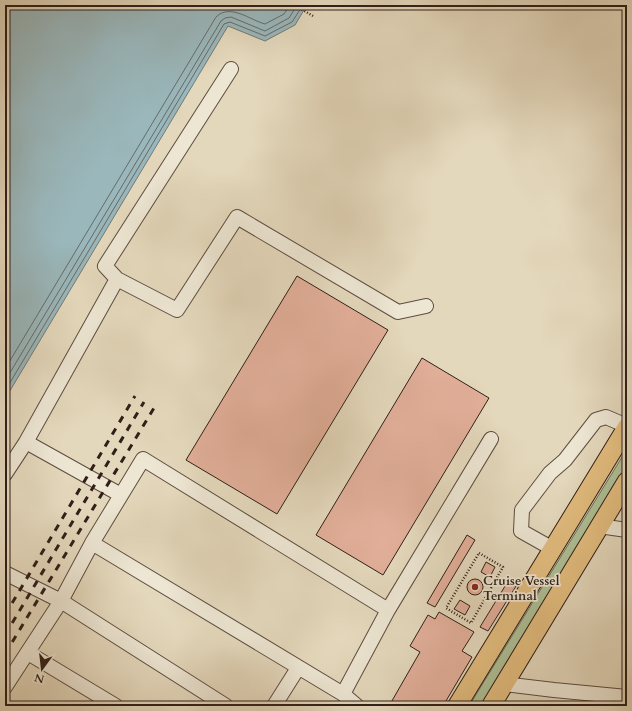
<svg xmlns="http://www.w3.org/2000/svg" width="632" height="711" font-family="Cardo,serif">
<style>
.green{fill:#aec096;stroke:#6f7057}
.water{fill:#9ab7bb;stroke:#707a7a}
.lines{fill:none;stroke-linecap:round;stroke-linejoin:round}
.shore{stroke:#656b6a;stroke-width:1}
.building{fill:#e2af9a;stroke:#301f18}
.minor-casing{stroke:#5d4d41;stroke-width:16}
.major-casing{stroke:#301f18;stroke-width:20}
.path{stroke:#301f18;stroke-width:2.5;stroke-dasharray:1 2;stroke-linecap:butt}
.minor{stroke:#ede6d3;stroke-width:14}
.major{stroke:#e2bc7e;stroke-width:18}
.rail{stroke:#301f18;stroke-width:3;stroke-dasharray:7 7;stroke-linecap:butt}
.poi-dot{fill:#8f2418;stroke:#ede6d3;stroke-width:1.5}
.labels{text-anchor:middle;stroke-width:3.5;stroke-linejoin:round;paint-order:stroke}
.poi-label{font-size:13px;font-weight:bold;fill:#301f18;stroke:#ede6d3;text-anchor:start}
</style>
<rect width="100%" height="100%" fill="#e4d8bc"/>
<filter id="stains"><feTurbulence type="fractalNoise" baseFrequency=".005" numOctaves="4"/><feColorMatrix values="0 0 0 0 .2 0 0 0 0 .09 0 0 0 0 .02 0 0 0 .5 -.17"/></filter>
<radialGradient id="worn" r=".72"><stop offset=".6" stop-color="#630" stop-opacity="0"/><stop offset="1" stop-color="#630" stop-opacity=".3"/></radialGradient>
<path class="green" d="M 627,449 L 627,466 L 481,706 L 469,706 Z"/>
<path class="water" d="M 5,5 L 307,5 L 295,25 L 265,41 L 228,26 L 5,399 Z"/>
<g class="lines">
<path class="shore" d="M 5,369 L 216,17 C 230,3 250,20 265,24 L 284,14 L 290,5
M 5,381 L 221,21 L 225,18 L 231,17 L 265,31 L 289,18 L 297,5
M 5,391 L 224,24 L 230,22 L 265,36 L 292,22 L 303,5"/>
</g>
<path class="building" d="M 297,276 L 388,330 L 277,514 L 186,460 Z
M 422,358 L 489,398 L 383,575 L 316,535 Z
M 467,535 L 475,540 L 435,607 L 427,603 Z
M 486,562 L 495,567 L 490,577 L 481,572 Z
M 510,578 L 518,583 L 488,631 L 480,627 Z
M467 587a8 8 0 1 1 16 0a8 8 0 1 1-16 0Z
M 460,600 L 470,606 L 465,615 L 454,609 Z
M 439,612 L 474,632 L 462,651 L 472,657 L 443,706 L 389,706 L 420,652 L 410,646 L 428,615 L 435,619 Z"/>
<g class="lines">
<g class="minor-casing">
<path id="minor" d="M 117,279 L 177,310 L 237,217 L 398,312 L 426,306
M 26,442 L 121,495
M 5,474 L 26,442 L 117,279 L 105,266 L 231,69
M 599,526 L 627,530
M 92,543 L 343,694 L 357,706
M 553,549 L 521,531 L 522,510 L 550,473 L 565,460 L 596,420 L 606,417 L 627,426
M 5,573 L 61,601 L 226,706
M 388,610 L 491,439
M 28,653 L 116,706
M 504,684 L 554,690 L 627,697
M 5,687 L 61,601 L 92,543 L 143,459 L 388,610 L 343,694
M 274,706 L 298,668"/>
</g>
<g class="major-casing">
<path id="major" d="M 457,706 L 627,427
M 491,706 L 627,481"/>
</g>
<path class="path" d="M 294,5 L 313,16
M 479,553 L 503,567 L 471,623 L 446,608 Z"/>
<use href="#minor" class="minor"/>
<use href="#major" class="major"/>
<path class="rail" d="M 5,615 L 135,396
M 5,635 L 144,402
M 5,654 L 154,408"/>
</g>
<circle class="poi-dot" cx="475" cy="587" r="4"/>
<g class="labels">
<g class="poi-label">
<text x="483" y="585">Cruise Vessel<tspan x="483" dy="15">Terminal</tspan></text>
</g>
</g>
<rect width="632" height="711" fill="none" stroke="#e4d8bc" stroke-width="20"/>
<rect x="6" y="6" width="620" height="699" fill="none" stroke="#301f18" stroke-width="2"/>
<rect x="10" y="10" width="612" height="691" fill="none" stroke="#301f18"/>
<g transform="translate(42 669) rotate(195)" stroke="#ede6d3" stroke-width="3" paint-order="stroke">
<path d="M0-3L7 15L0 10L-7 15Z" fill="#301f18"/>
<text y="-6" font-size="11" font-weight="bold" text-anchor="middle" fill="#301f18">N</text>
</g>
<rect width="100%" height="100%" filter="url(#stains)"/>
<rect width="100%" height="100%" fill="url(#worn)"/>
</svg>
